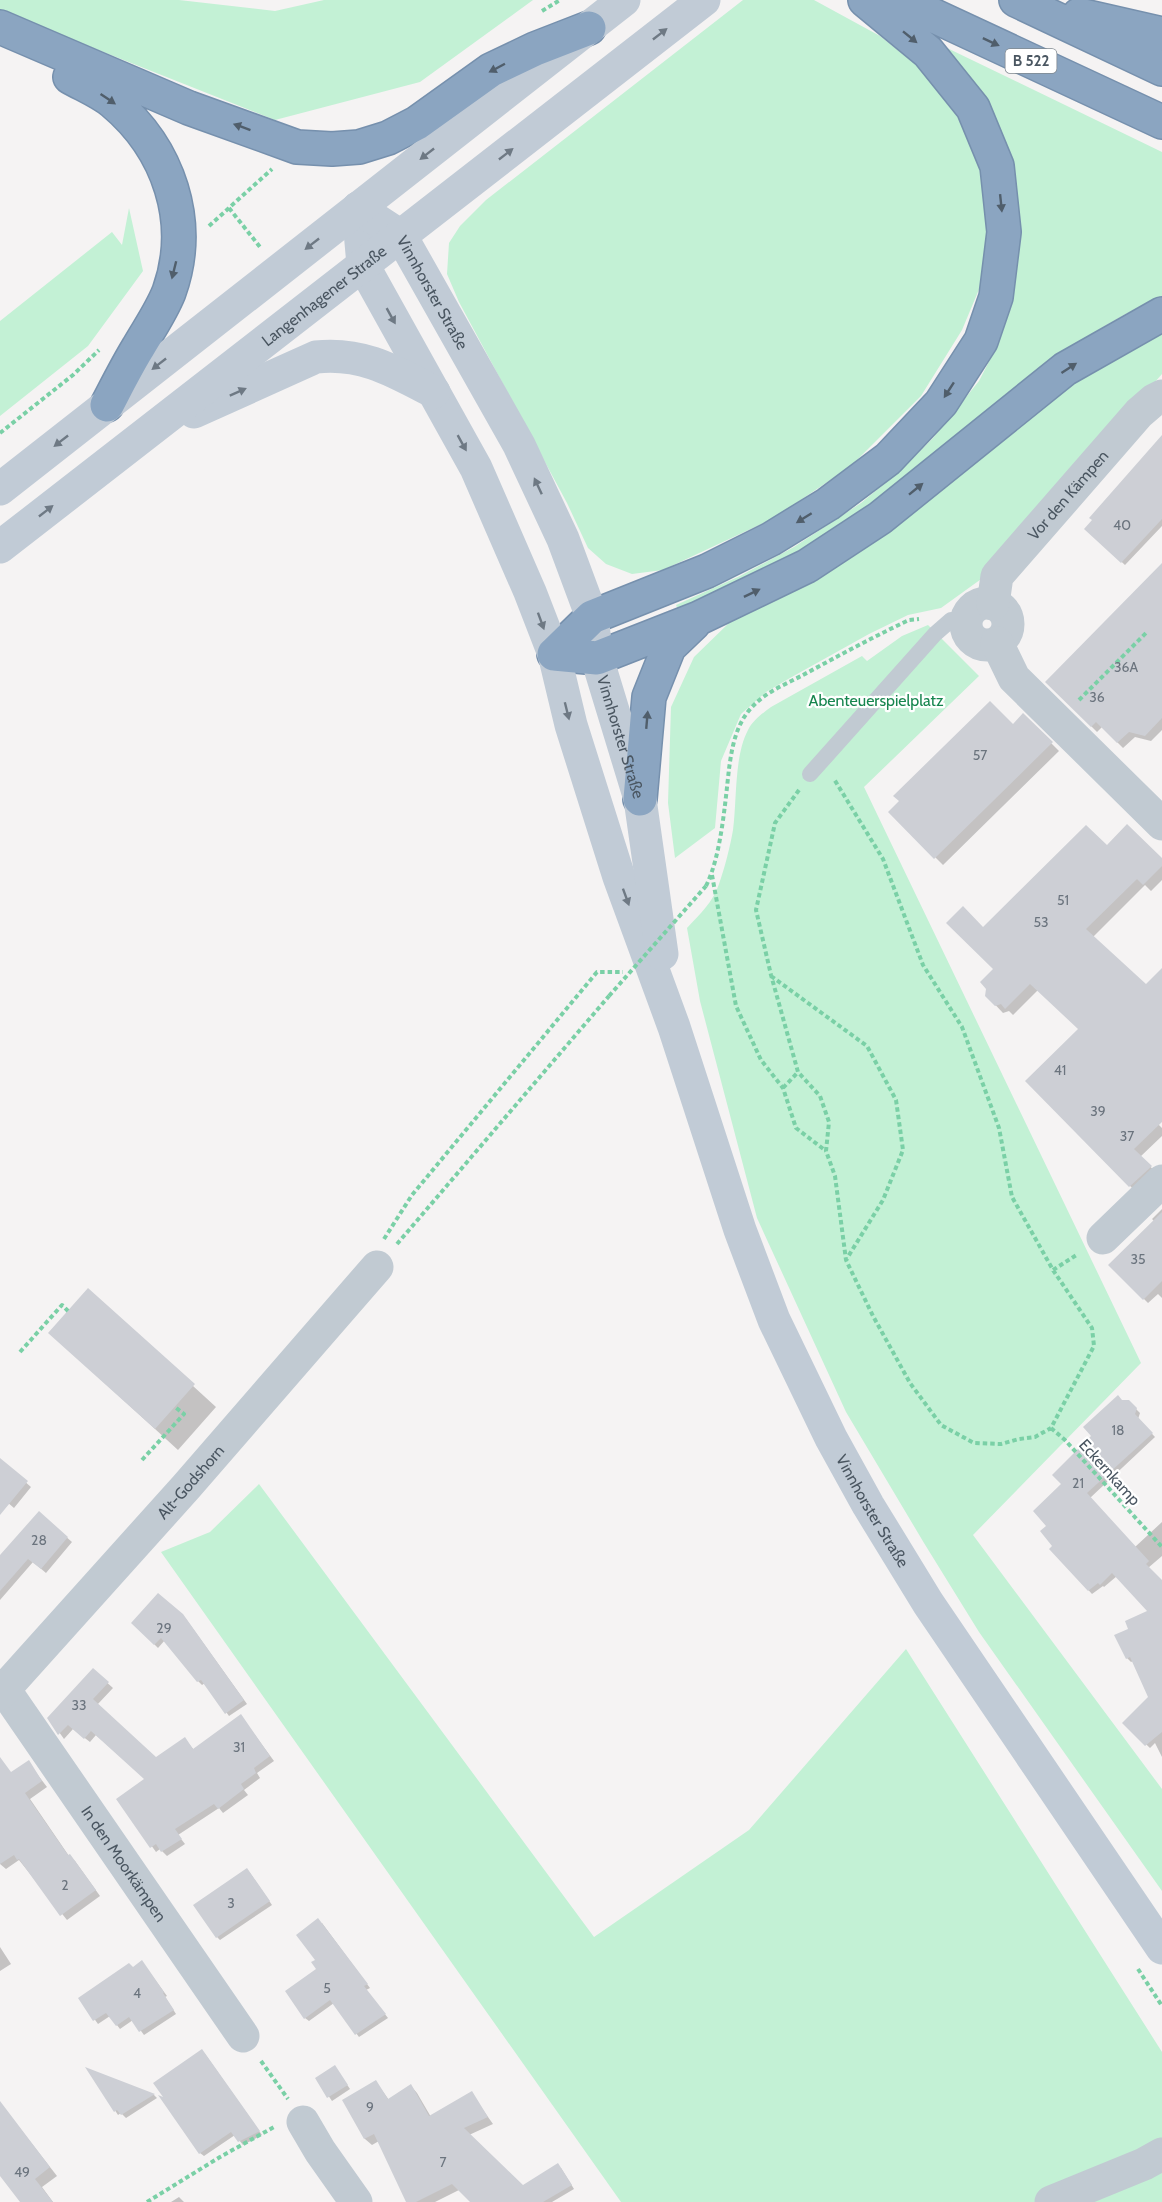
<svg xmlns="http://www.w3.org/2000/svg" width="1162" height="2202" font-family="Cabin,sans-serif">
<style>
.green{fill:#c3f1d5}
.shadow{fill:#0003}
.building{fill:#cdcfd5}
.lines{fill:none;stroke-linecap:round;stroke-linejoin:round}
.highway-casing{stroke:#7690ad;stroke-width:36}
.path{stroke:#7ad0a6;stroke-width:4;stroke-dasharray:4.5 3;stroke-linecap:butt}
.lane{stroke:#c1cad2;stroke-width:16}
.street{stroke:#c1cad2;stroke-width:33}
.secondary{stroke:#c1cbd6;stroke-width:33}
.highway{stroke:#8ba5c1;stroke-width:33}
.path-bridge{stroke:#7ad0a6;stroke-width:4;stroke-dasharray:4.5 3;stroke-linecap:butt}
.oneway{fill:#6e7984}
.oneway2{fill:#505e6b}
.labels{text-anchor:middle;stroke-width:4.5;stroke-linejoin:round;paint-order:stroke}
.number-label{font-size:14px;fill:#6b747e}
.shield{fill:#fff;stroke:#808990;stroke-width:1.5}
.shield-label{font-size:15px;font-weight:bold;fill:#4a5661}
.street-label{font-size:16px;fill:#4a5661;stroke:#fff}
.park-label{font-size:16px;fill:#17864f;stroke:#fff}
</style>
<rect width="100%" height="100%" fill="#f5f3f3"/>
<path class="green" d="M 0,0 L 179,0 L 275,11 L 324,0 L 533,0 L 420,82 L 275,120 L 0,11 Z
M 743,0 L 814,0 L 880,36 L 919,67 L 963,119 L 983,172 L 990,231 L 980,287 L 962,330 L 921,396 L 851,466 L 774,518 L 663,570 L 632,574 L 606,564 L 588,548 L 567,503 L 459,302 L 447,274 L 449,243 L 460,226 L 486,200 Z
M 945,47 L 1162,152 L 1162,296 C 1051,346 962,434 866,507 C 808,550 743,580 679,612 L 676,605 L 740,576 L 794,547 L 861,503 L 902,469 L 933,438 L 979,381 L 998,344 L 1011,305 L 1018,231 Z
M 129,208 L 143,271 L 88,346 L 0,416 L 0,321 L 112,232 L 122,245 Z
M 1162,330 L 1162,374 L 984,577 L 941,608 L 908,615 L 869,634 L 790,678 L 766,692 L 741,714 L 721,761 L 715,828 L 675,858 L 668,803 L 671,707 L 694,657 L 731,621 L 815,580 L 1074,381 Z
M 928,625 L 979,676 L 864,787 L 1141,1363 L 973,1535 L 1162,1789 L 1162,1891 L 979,1632 L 924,1543 L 846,1412 L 757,1218 L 700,1001 L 687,928 C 700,914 713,902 719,884 C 725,867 730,847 733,830 C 737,801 734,756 748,730 C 753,720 763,713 771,707 L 862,656 L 867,661 L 902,636 Z
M 259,1484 L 594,1937 L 749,1830 L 906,1649 L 1162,2052 L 1162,2202 L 621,2202 L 161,1552 L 210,1532 Z"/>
<path class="shadow" d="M 1162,437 L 1162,526 L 1125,565 L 1086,529 Z
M 1162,583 L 1162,730 L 1151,741 L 1135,737 L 1123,748 L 1102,727 L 1097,732 L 1047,682 Z
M 1023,715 L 1059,751 L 943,865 L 890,812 L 1013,726 Z
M 1107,847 L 1162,860 L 1162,880 L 1151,891 L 1145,885 L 1093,937 L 1146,986 L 1162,970 L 1162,1107 L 1152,1118 L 1162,1128 L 1162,1136 L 1140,1157 L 1158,1174 L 1137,1193 L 1027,1081 L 1080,1029 L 1038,990 L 1013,1015 L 1009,1011 L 1003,1013 L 987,996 L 995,969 L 983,929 Z
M 1162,1209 L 1162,1229 L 1152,1219 Z
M 1162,1233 L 1162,1298 L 1158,1294 L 1148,1303 L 1110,1265 Z
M 88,1290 L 216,1407 L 178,1450 L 50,1333 Z
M 1128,1401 L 1140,1413 L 1138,1419 L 1155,1437 L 1090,1498 L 1135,1547 L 1162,1522 L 1162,1556 L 1148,1568 L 1162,1583 L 1162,1757 L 1155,1743 L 1150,1748 L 1124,1723 L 1150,1697 L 1133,1661 L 1131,1662 L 1127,1658 L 1130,1629 L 1149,1612 L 1117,1576 L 1104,1587 L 1103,1586 L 1092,1594 L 1051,1549 L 1055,1546 L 1048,1526 L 1063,1484 L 1093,1436 L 1122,1402 Z
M 0,1460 L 31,1487 L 14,1508 L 0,1496 Z
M 39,1513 L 72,1542 L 46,1573 L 33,1562 L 0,1600 L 0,1558 Z
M 186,1619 L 247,1704 L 229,1716 L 205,1683 L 202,1685 L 198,1681 L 165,1640 L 158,1648 L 133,1623 Z
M 93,1670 L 113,1688 L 97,1705 L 156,1758 L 185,1739 L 194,1750 L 241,1716 L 274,1761 L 257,1773 L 260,1778 L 244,1790 L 248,1795 L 223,1813 L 219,1808 L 178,1835 L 185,1844 L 167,1856 L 160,1849 L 156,1852 L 118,1799 L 146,1779 L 96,1735 L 90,1742 L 73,1729 L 64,1739 L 49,1718 Z
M 28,1762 L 47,1787 L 30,1799 L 69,1856 L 75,1861 L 100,1896 L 67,1920 L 19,1860 L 6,1869 L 0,1864 L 0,1780 Z
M 250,1873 L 272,1905 L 220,1940 L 217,1937 Z
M 322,1923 L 370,1988 L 366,1990 L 388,2018 L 359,2037 L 334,2003 L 309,2021 L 305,2018 L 318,1970 Z
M 0,1947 L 11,1964 L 0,1971 Z
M 145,1966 L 167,1996 L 165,1997 L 176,2014 L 144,2035 L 133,2020 L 120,2029 L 110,2016 L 98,2024 L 80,1999 L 133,1969 Z
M 205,2054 L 262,2135 L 243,2145 L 235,2135 L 204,2156 L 200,2153 Z
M 335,2067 L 350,2089 L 332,2101 L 317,2079 Z
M 89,2070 L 154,2095 L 157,2098 L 126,2118 L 121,2113 L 118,2115 Z
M 376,2082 L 389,2100 L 411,2086 L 417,2093 L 431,2117 L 471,2093 L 493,2124 L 469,2135 L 503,2168 L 435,2202 L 408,2202 L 379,2141 L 372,2145 L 365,2139 L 344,2100 Z
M 1,2104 L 57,2176 L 42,2187 L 53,2202 L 22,2202 L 0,2172 Z
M 561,2168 L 574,2189 L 552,2202 L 497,2202 Z
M 179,2197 L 184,2202 L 171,2202 Z"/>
<path class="building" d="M 1162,435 L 1162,519 L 1121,563 L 1084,529 L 1092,520 L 1089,518 Z
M 1162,563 L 1162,718 L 1145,736 L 1129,732 L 1117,743 L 1096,722 L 1091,727 L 1045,682 Z
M 990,701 L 1013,724 L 1023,713 L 1053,742 L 934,859 L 888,812 L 899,801 L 893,796 Z
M 1127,824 L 1162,858 L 1162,866 L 1143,885 L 1137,879 L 1086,929 L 1146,984 L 1162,968 L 1162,1122 L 1134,1149 L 1152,1166 L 1129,1187 L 1025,1081 L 1078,1029 L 1030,984 L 1005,1009 L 1001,1004 L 995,1006 L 985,996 L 986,989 L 980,982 L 993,969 L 946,923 L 963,906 L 983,927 L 1086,825 L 1107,845 Z
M 1162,1212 L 1162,1281 L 1143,1300 L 1108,1265 Z
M 88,1288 L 195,1384 L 155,1429 L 48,1333 Z
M 1118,1395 L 1122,1400 L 1129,1400 L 1137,1408 L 1135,1414 L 1153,1433 L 1087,1493 L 1149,1561 L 1146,1564 L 1162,1580 L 1162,1732 L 1145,1746 L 1122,1723 L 1148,1697 L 1130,1657 L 1126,1659 L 1114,1635 L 1128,1629 L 1125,1621 L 1147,1611 L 1112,1573 L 1100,1585 L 1098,1583 L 1088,1591 L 1049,1549 L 1052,1546 L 1040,1531 L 1046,1526 L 1033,1511 L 1061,1484 L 1052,1475 L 1091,1436 L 1083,1427 Z
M 0,1458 L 28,1481 L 0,1515 Z
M 39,1511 L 68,1537 L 41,1569 L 28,1559 L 0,1591 L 0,1555 Z
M 158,1593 L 183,1614 L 244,1700 L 225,1714 L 201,1680 L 197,1682 L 161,1638 L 154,1645 L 131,1623 Z
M 93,1668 L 109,1682 L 93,1699 L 156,1757 L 185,1737 L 193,1749 L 241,1714 L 270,1756 L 254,1768 L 256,1773 L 241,1784 L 244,1789 L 218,1809 L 214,1804 L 175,1829 L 182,1839 L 161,1852 L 156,1844 L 150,1848 L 116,1799 L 144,1779 L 91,1731 L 84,1739 L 68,1725 L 58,1735 L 47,1718 Z
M 0,1757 L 11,1772 L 29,1760 L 42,1781 L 25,1793 L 68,1855 L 70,1854 L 96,1890 L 60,1916 L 19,1859 L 17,1860 L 14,1855 L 0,1864 Z
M 247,1868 L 270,1901 L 216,1938 L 193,1905 Z
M 318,1918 L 368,1984 L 364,1986 L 386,2014 L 355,2035 L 330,2000 L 304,2019 L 285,1991 L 316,1969 L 311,1962 L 315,1960 L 296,1935 Z
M 142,1960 L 164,1992 L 163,1993 L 174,2010 L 139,2032 L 129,2017 L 116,2026 L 106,2013 L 93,2021 L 78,1998 L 129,1963 L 133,1967 Z
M 202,2049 L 260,2131 L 238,2142 L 231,2132 L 199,2154 L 158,2095 L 163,2097 L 153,2083 Z
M 335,2065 L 348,2085 L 327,2098 L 315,2078 Z
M 85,2067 L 155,2094 L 121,2115 L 117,2110 L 114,2112 Z
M 376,2080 L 388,2099 L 411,2084 L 429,2116 L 472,2091 L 488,2117 L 464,2128 L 523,2185 L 558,2163 L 572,2185 L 543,2202 L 470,2202 L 452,2184 L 416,2202 L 406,2202 L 374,2134 L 364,2139 L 342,2100 Z
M 0,2101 L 50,2167 L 35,2179 L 53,2202 L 20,2202 L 0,2176 Z"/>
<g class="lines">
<g class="highway-casing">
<path id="highway" d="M 900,0 L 1162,122
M 1016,0 L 1162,69
M 1079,15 L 1162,34
M 0,27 L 189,108 L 297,147 L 332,149 L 359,147 L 388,138 L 417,123 L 491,70 L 535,49 L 589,28
M 70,77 C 84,85 101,92 113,102 C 169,149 194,222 169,292 C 161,312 149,329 138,348 C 127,366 117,386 107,405
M 554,654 L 592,617 L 707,571 L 771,539 L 828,504 L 888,459 L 941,403 L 981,341 L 996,297 L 1004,232 L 997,166 L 973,108 L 928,52 L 865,0
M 554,654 L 597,658 L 699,618 L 807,566 L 880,518 L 1065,369 L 1162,314
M 640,799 L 649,697 L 669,647 L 694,623"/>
</g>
<path class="path" d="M 542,11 L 560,0
M 229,208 L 260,247
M 209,226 L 272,169
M 0,433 L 73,375 L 99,350
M 1079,700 L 1146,633
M 799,790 L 775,823 L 756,910 L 771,975 L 798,1072 L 820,1096 L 829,1122 L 826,1151 L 835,1176 L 846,1260 L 873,1316 L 910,1383 L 941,1425 L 974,1443 L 1001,1444 L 1019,1439 L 1035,1437 L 1051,1428 L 1094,1346 L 1092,1328 L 1053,1270 L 1012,1197 L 999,1128 L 962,1027 L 923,965 L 883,859 L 834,779
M 712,875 L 736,1006 L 761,1060 L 783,1088 L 796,1128 L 826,1151
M 706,886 C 721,856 725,804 729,769 C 732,747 736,723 753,706 C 766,692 786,684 803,675 C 838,656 873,637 909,620 L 919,619
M 771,976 L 867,1046 L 896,1100 L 903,1150 L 883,1200 L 846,1260
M 783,1088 L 798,1072
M 384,1239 L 412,1195 L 597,972 L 623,972
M 397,1244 L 609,996
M 1053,1270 L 1078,1254
M 20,1352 L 62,1305 L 68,1311
M 1051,1428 L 1065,1440 L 1162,1547
M 142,1460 L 184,1414 L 175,1407
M 1138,1969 L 1162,2006
M 261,2061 L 288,2099
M 147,2202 L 220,2157 L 274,2127"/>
<path class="lane" d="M 810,774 L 935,634 L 951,620 L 966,622"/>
<g class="street">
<circle cx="987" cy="624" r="21"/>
<path id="s1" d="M 993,604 L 997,576 L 1139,413 L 1154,400 L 1162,396"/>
<path d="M 997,643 L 1014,678 L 1162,824"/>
<path d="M 1103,1238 L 1162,1181"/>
<path id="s2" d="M 4,1689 L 243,2036"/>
<path id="s3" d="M 0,1694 L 186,1487 L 377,1267"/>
<path d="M 303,2122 L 320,2151 L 356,2202"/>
<path d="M 1051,2202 L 1144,2164 L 1162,2154"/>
</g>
<g class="secondary">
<path id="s4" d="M 358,208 L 363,265 L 476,468 L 530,592 L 554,654 L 571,725 L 619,877 L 674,1027 L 740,1230 L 774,1320 L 831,1438 L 868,1505 L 928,1603 L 1162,1948"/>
<path id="s5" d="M 358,208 L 401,236 L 519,445 L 563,539 L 592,617 L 597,658 L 640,799 L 662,954"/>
<path d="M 194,412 L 316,357 C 363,352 394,371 434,392"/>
<path d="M 0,489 L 624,0"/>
<path id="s6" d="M 0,547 L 704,0"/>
</g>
<use href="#highway" class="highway"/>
<path class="path-bridge" d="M 609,996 L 706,886"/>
</g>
<defs><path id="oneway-solid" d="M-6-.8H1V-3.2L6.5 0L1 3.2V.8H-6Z" transform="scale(1.5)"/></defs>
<g class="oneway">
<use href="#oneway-solid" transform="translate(660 34) rotate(-38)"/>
<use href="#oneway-solid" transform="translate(427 154) rotate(142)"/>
<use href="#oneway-solid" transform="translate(506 154) rotate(-38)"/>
<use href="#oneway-solid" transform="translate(312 244) rotate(142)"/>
<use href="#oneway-solid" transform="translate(391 316) rotate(61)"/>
<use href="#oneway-solid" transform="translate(159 364) rotate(142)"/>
<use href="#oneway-solid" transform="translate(238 392) rotate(-24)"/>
<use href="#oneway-solid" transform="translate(61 441) rotate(142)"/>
<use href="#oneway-solid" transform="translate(462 443) rotate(61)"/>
<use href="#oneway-solid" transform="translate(538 486) rotate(-115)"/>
<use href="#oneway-solid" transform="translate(46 511) rotate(-38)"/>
<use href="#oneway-solid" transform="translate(541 621) rotate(70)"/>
<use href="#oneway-solid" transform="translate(567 711) rotate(76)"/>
<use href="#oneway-solid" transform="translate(626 897) rotate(70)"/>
</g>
<g class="oneway2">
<use href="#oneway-solid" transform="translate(910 37) rotate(39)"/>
<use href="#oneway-solid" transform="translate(991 42) rotate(25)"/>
<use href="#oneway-solid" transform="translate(497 68) rotate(152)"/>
<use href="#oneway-solid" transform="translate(108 99) rotate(34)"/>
<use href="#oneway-solid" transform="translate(242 127) rotate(-160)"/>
<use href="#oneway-solid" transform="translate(1001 203) rotate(84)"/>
<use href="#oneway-solid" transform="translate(174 270) rotate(104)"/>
<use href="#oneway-solid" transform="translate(1069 368) rotate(-33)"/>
<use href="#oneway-solid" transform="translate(949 390) rotate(123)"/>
<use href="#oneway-solid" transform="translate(916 489) rotate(-39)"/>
<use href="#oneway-solid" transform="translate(804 518) rotate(148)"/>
<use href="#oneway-solid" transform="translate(752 593) rotate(-26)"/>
<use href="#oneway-solid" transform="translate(647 720) rotate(-85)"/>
</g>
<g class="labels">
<g class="number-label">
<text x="1122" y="530">40</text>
<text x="1126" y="672">36A</text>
<text x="1097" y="702">36</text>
<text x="980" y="760">57</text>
<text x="1063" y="905">51</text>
<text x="1041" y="927">53</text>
<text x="1060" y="1075">41</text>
<text x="1098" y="1116">39</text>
<text x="1127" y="1141">37</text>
<text x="1138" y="1264">35</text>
<text x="1118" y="1435">18</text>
<text x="1078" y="1488">21</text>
<text x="39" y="1545">28</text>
<text x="164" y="1633">29</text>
<text x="79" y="1710">33</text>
<text x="239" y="1752">31</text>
<text x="65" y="1890">2</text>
<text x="231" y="1908">3</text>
<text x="327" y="1993">5</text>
<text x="137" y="1998">4</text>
<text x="370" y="2112">9</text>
<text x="443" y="2167">7</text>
<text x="22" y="2177">49</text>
</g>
<rect class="shield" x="1005.5" y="49" width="51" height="24" rx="4.5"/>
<g class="shield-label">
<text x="1031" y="66">B 522</text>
</g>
<g class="street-label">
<text dy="6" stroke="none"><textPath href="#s5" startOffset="116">Vinnhorster Straße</textPath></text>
<text dy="6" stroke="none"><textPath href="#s6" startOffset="410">Langenhagener Straße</textPath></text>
<text dy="6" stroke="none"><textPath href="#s1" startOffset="136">Vor den Kämpen</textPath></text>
<text dy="6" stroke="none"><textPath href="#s5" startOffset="602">Vinnhorster Straße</textPath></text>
<text transform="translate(1110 1472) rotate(48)" y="6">Eckernkamp</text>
<text dy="6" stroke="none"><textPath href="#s3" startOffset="285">Alt-Godshorn</textPath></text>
<text dy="6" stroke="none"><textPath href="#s4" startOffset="1408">Vinnhorster Straße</textPath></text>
<text dy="6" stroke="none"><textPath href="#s2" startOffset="212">In den Moorkämpen</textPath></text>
</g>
<g class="park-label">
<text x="876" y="706">Abenteuerspielplatz</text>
</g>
</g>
</svg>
